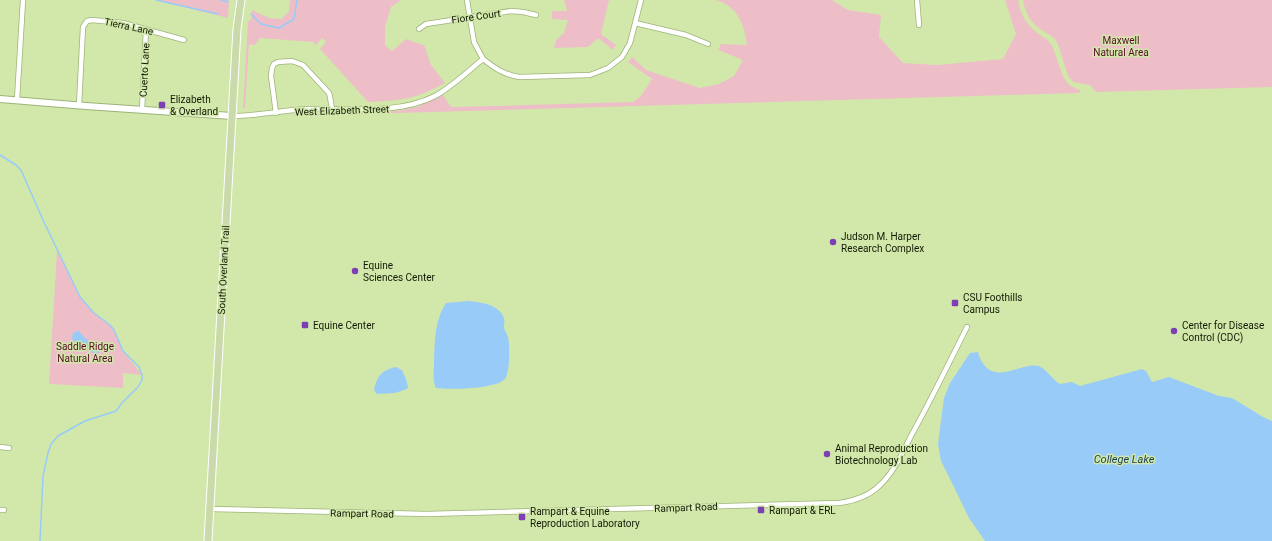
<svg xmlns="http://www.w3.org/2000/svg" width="1272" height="541" font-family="Roboto,sans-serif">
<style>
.green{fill:#edbec8}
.water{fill:#98cbf7}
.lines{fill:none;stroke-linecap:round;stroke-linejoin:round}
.stream{stroke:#98cbf7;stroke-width:1.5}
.minor-casing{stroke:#9eb378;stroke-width:6}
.secondary-casing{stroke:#9eb378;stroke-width:8}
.primary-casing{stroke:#fff;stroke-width:9}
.minor{stroke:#fff;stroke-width:4.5}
.secondary{stroke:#fff;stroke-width:6}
.primary{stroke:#cadaaa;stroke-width:7}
.poi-dot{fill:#7c3fb4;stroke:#d2e8ab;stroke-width:1.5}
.labels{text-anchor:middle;stroke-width:3;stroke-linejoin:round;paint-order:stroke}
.street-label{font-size:10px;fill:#121903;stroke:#d2e8ab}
.park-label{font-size:10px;fill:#590a28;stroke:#d2e8ab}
.poi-label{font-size:10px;fill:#121903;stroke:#d2e8ab;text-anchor:start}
.water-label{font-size:11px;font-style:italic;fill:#173d5a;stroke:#d2e8ab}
</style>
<rect width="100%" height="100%" fill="#d2e8ab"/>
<path class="green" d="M 156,0 L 229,0 L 228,18 Z
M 290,0 L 401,0 L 391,7 L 385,27 L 385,45 L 392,51 L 406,39 L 414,42 L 424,45 L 431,65 L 445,83 C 416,99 401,101 368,102 L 320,49 L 326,42 L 322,38 L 316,45 L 313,42 L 260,38 L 255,45 L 249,44 L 245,108 L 243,108 L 248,21 L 251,20 L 252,10 L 269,18 L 282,19 L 289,11 Z
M 564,0 L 609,0 L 601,34 L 616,45 L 613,50 L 598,38 L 588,47 L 554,48 L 556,40 L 564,33 L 568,20 L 552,19 L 552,11 L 567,11 Z
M 716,0 L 832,0 L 848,10 L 881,15 L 879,37 L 903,63 L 937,65 L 1003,59 L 1016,34 L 1005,0 L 1018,0 C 1020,12 1025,22 1034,30 C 1039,35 1047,38 1051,44 C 1058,56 1060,78 1071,86 C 1074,88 1078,89 1080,90 L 1080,93 L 294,116 L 295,114 L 398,111 L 417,107 L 443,95 L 451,107 L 633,102 L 641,96 L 652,79 L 628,62 L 632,57 L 646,70 L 700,88 L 719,84 L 734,76 L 743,60 L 718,50 L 721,44 L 747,45 C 744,23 738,7 716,0 Z
M 1023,0 L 1272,0 L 1272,87 L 1096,92 L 1090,85 L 1073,82 L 1068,76 L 1058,44 L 1054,38 L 1036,26 L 1029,18 L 1025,9 Z
M 57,251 L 80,297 L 94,313 L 110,325 L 114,330 L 123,351 L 142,375 L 123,373 L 123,388 L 49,384 Z"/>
<path class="water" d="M 468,301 C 478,302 489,303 497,309 C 500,311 504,316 504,319 C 505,322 504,325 504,328 C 505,331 507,334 508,337 C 510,344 510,373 505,379 C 496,389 449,390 436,388 C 432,379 434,373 434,364 C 435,342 434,322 446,303 Z
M 79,331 C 84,339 94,343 99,351 L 98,354 L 95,354 L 85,349 L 84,350 L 80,347 L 80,345 C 75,343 72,341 72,336 L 74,332 Z
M 978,352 C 980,359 982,363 987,368 C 1002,381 1022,362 1039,366 C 1045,368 1053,380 1060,384 L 1072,382 L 1080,386 L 1142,369 L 1146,371 L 1152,382 L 1169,377 L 1219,396 L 1232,398 L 1263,417 L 1272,421 L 1272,541 L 985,541 L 969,518 L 953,485 L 941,461 L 938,444 L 944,398 L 950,383 L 970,353 Z
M 396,367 L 402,370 L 406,379 L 408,387 L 407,389 L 395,393 L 377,394 L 374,390 C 377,376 382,370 396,367 Z"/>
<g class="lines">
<path class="stream" d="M 156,0 L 218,14
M 221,0 L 228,2
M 251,14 L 261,24 L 279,28 L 294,19 L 297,0
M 0,155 L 16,165 L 21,170 L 43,220 L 80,297 L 94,313 L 110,325 L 114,330 L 123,351 L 139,367 L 142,375 L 142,380 L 138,387 L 122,403 L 116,411 L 85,421 L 58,436 L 51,444 L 48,453 L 43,476 L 40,541"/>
<g class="minor-casing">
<path id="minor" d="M 467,0 L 474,42 L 483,59
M 917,0 L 919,25
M 635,23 L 686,35 L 708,44
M 419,29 L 426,24 L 511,11 L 523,12 L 536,15
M 17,100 L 23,0
M 79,105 L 83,27 L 87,21 L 92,20 L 123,23 L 184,40
M 142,110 L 146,29
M 276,113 L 271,76 L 272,68 L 274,64 L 278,62 L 292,61 L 303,65 L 329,93 L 330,97 L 332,109
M 232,116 C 258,116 283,110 308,109 C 348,108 398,115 435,96 C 452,87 468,71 483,59 C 496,69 503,74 519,77 L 590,75 L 608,68 L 622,57 L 630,43 L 641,0
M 0,447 L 9,448
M 210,509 L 427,514 L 839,503 C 853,501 867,497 878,487 C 893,474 902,454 911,436 C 931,400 949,363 967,327
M 0,510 L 4,510"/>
</g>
<g class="secondary-casing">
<path id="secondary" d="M 0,99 L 86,106 L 232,116"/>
</g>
<g class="primary-casing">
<path id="primary" d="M 208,541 L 237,29 L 241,0"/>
</g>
<use href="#minor" class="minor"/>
<use href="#secondary" class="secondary"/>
<use href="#primary" class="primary"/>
</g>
<g class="poi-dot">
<rect x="158" y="101" width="8" height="8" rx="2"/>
<circle cx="833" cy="242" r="4"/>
<circle cx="355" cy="271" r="4"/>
<rect x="951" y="299" width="8" height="8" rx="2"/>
<rect x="301" y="321" width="8" height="8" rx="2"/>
<circle cx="1174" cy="331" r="4"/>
<circle cx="827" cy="454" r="4"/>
<rect x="757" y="506" width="8" height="8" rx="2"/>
<rect x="518" y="513" width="8" height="8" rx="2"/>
</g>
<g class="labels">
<g class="street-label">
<text transform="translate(476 16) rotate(-8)" y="4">Fiore Court</text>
<text transform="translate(129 26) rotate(12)" y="4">Tierra Lane</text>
<text transform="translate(144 70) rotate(-87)" y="4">Cuerto Lane</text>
<text transform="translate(342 110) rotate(-2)" y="4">West Elizabeth Street</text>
<text transform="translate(223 270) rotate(-87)" y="4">South Overland Trail</text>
<text transform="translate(686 507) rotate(-2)" y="4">Rampart Road</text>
<text transform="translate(362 513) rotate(1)" y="4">Rampart Road</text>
</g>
<g class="park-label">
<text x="1121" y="44">Maxwell<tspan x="1121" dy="12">Natural Area</tspan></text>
<text x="85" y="350">Saddle Ridge<tspan x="85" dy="12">Natural Area</tspan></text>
</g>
<g class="poi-label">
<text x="170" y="103">Elizabeth<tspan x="170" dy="12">&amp; Overland</tspan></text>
<text x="841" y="240">Judson M. Harper<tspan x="841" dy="12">Research Complex</tspan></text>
<text x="363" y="269">Equine<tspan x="363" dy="12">Sciences Center</tspan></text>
<text x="963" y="301">CSU Foothills<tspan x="963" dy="12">Campus</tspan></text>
<text x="313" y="329">Equine Center</text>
<text x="1182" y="329">Center for Disease<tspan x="1182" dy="12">Control (CDC)</tspan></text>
<text x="835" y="452">Animal Reproduction<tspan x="835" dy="12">Biotechnology Lab</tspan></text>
<text x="769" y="514">Rampart &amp; ERL</text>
<text x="530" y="515">Rampart &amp; Equine<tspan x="530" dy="12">Reproduction Laboratory</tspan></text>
</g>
<g class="water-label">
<text x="1124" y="463">College Lake</text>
</g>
</g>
</svg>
